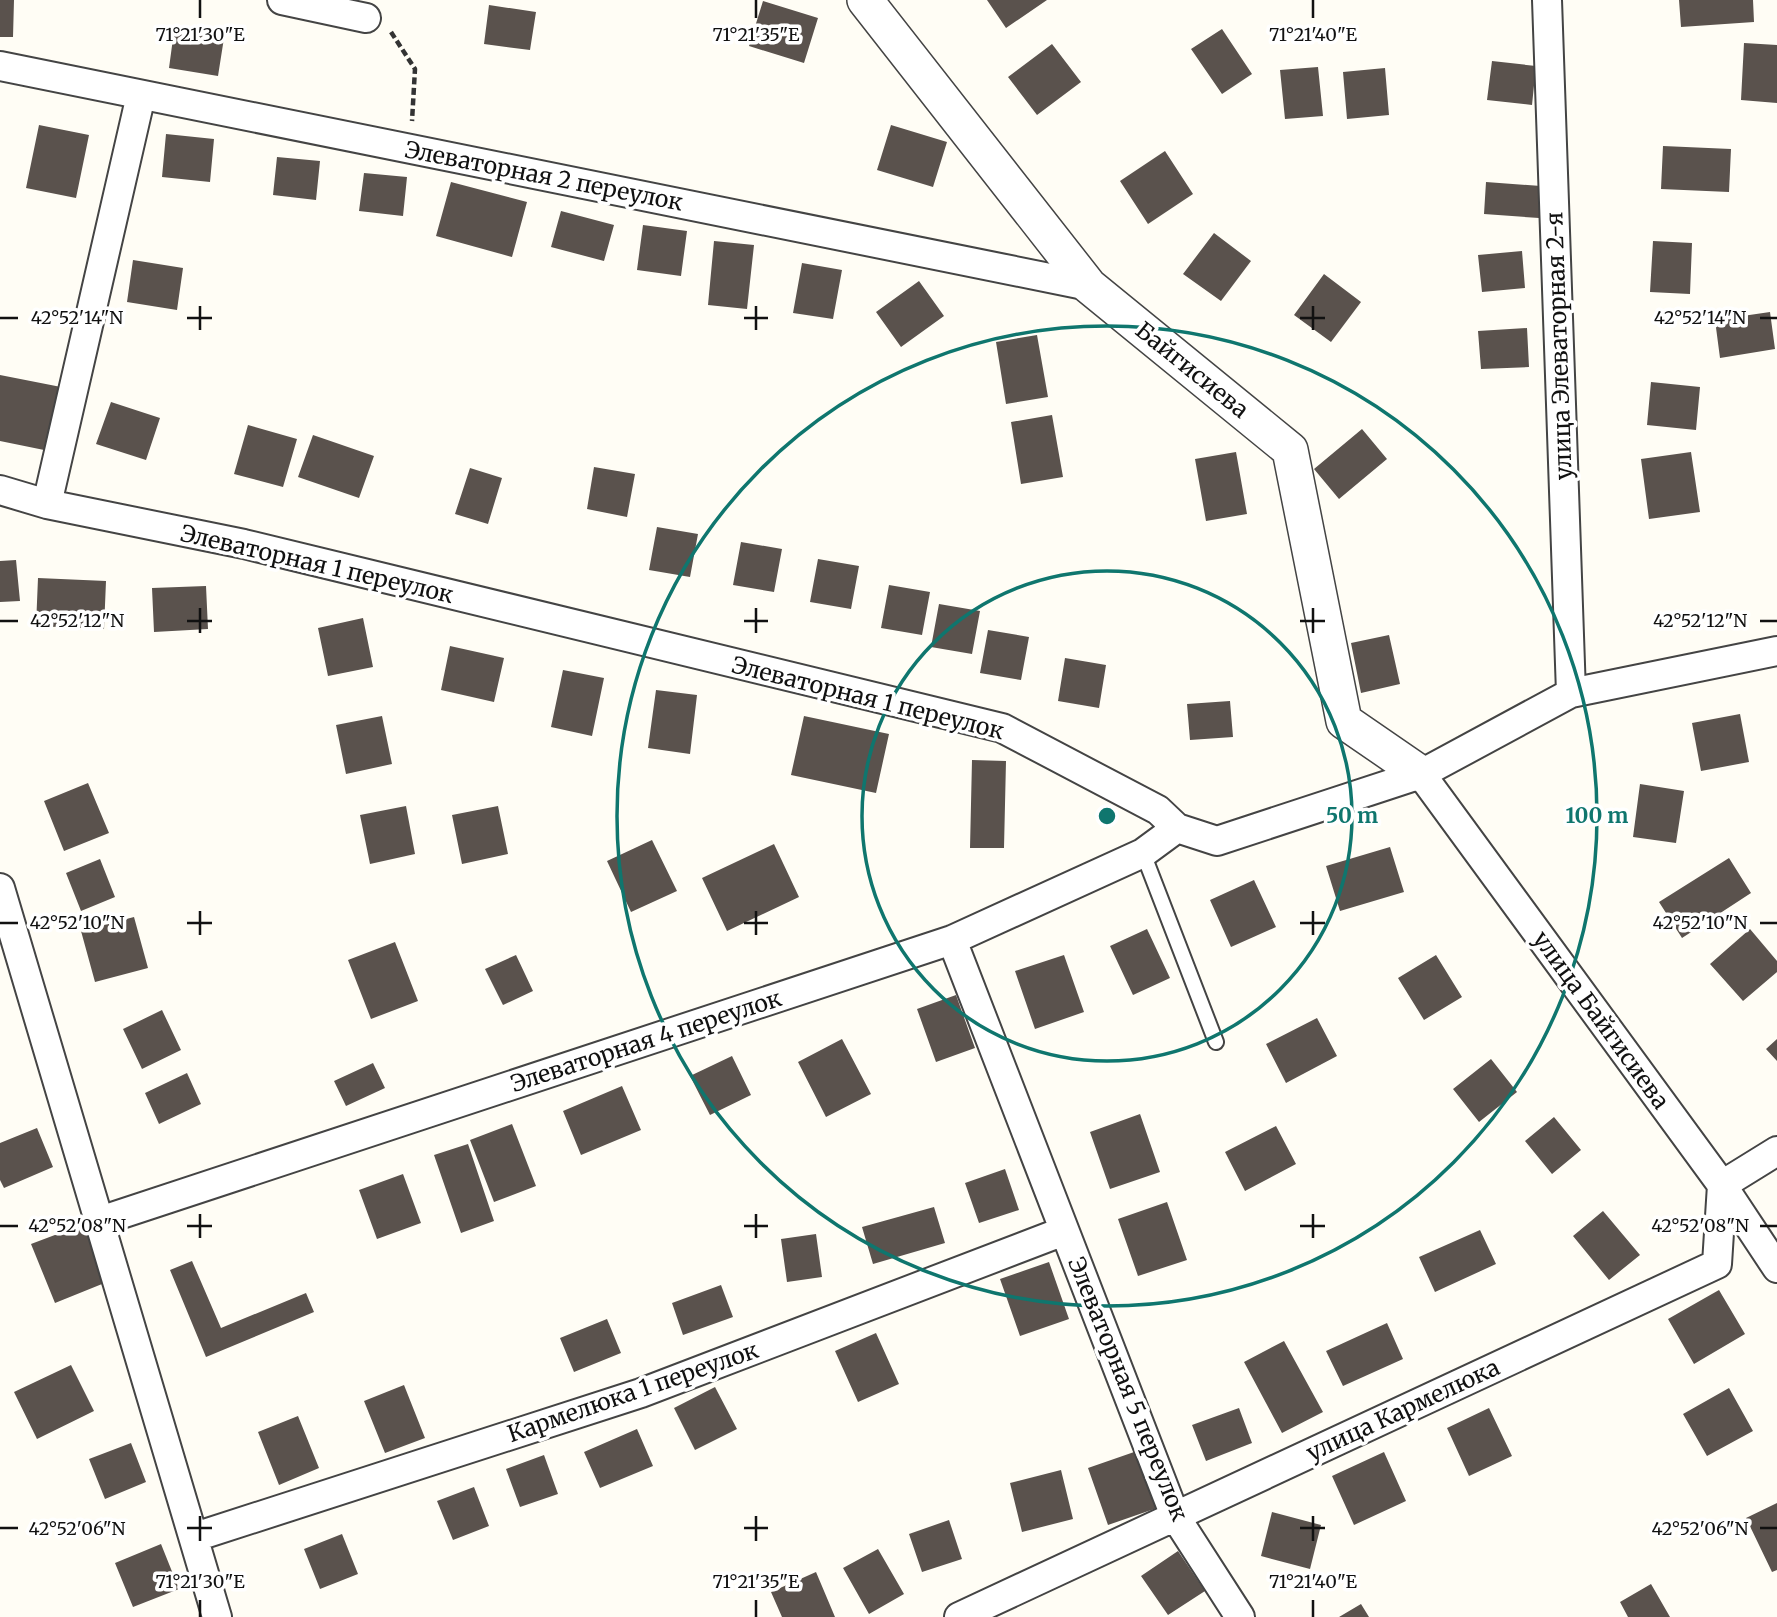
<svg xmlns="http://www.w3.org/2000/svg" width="1777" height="1617" font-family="Merriweather,serif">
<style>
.building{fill:#5a524d}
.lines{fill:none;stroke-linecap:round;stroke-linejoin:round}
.service-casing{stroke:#444;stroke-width:18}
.minor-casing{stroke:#444;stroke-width:32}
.tertiary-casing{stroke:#444;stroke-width:38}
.path{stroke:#333;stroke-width:4.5;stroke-dasharray:7 3.5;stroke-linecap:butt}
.service{stroke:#fff;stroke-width:14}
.minor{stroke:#fff;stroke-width:28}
.tertiary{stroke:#fff;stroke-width:35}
.ticks{fill:none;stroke:#111;stroke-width:2.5}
.ring{fill:none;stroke:#0f766e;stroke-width:3.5}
.labels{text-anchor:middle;stroke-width:7;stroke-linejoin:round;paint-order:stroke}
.street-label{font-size:23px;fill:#111;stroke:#fff}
.ticks-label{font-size:18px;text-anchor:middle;fill:#111;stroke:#fff;stroke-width:7;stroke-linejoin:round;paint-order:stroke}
.centre{fill:#0f766e;stroke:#fff;stroke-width:3.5}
.ring-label{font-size:21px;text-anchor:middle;font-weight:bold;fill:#0f766e;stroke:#fff;stroke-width:7;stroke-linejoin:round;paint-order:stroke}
</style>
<rect width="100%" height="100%" fill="#fffdf5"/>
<path class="building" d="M 0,0 L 14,0 L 13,37 L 0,37 Z
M 987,0 L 1047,0 L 1006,28 Z
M 1679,0 L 1753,0 L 1754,22 L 1681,27 Z
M 763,1 L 818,18 L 804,63 L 749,46 Z
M 489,5 L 536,12 L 530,50 L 484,44 Z
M 1222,29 L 1252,74 L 1222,94 L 1191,49 Z
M 174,31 L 224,38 L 218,76 L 169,68 Z
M 1744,43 L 1777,45 L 1777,103 L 1741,100 Z
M 1052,44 L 1081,82 L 1037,115 L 1008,77 Z
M 1492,61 L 1536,66 L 1532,105 L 1487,100 Z
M 1318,67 L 1323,116 L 1285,119 L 1280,70 Z
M 1385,68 L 1389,115 L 1347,119 L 1343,72 Z
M 39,125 L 89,135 L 76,198 L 26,188 Z
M 891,125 L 947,142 L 933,187 L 877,170 Z
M 166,134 L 214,139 L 210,182 L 162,177 Z
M 1663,146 L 1731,149 L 1729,192 L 1661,189 Z
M 1165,151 L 1193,194 L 1148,224 L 1120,181 Z
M 277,157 L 320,161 L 316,200 L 273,195 Z
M 364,173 L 407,177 L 403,216 L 359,211 Z
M 451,182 L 527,202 L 512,257 L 436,236 Z
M 1486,182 L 1541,186 L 1539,218 L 1484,214 Z
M 561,211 L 614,225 L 604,261 L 551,247 Z
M 643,225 L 687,231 L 681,276 L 637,270 Z
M 1214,233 L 1251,261 L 1221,301 L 1183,274 Z
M 714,241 L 754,245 L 747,309 L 708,305 Z
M 1653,241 L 1692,243 L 1690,294 L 1650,292 Z
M 1522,251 L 1525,288 L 1482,292 L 1478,255 Z
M 133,260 L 183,268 L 177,310 L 127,302 Z
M 802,263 L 842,270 L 833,319 L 793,313 Z
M 1324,274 L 1361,302 L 1331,342 L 1294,315 Z
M 919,281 L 944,316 L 901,347 L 876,312 Z
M 1770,312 L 1775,349 L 1720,358 L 1715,320 Z
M 1527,328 L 1529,367 L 1481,369 L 1478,331 Z
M 1037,335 L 1048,397 L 1006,404 L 996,342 Z
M 0,375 L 61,387 L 49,451 L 0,441 Z
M 1651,382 L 1700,387 L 1696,430 L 1647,425 Z
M 111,402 L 160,418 L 146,460 L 96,444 Z
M 1052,415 L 1063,477 L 1021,484 L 1011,422 Z
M 248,425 L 297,439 L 283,487 L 234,474 Z
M 1362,429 L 1387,459 L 1339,499 L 1314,469 Z
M 313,435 L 374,456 L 359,498 L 298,477 Z
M 1236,452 L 1247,514 L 1206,521 L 1195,459 Z
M 1691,452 L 1700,512 L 1649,519 L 1641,459 Z
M 594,467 L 635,474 L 627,517 L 587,509 Z
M 470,468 L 502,478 L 488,524 L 455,514 Z
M 657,527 L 698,534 L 690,577 L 649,570 Z
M 741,542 L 782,549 L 774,592 L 733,585 Z
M 818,559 L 859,566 L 851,609 L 810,602 Z
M 16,560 L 20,601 L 0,602 L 0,561 Z
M 38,578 L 106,581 L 104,629 L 36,626 Z
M 889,585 L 930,592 L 922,635 L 881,628 Z
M 206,586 L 208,629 L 154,632 L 152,588 Z
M 939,604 L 980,611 L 972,654 L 931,647 Z
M 363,618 L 373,667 L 328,676 L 318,628 Z
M 988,630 L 1029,637 L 1021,680 L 980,673 Z
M 1389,635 L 1400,684 L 1361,693 L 1351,643 Z
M 450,646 L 504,658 L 494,702 L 441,690 Z
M 1065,658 L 1106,665 L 1099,708 L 1058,701 Z
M 563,670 L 604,678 L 592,736 L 551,727 Z
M 656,690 L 697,695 L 690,754 L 648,748 Z
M 1230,701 L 1233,737 L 1190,740 L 1187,704 Z
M 1740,714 L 1749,762 L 1701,771 L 1692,723 Z
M 382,716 L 392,764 L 346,774 L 336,725 Z
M 804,716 L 889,734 L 876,793 L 791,775 Z
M 972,760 L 1006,761 L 1004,848 L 970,848 Z
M 88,783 L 109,833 L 64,851 L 44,801 Z
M 1640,784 L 1684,791 L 1676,843 L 1633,837 Z
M 406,806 L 415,854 L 370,864 L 360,815 Z
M 498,806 L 508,854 L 462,864 L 452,815 Z
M 652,840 L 677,891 L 631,912 L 607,861 Z
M 774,844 L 799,897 L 727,931 L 702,878 Z
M 1390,847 L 1404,892 L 1340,911 L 1326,866 Z
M 1729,858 L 1751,893 L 1682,938 L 1659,902 Z
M 100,859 L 115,897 L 81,911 L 66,873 Z
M 1254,880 L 1276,927 L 1231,947 L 1210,900 Z
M 134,917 L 148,968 L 95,982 L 81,931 Z
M 1147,929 L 1170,978 L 1133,995 L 1110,946 Z
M 1750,929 L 1777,961 L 1777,972 L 1743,1001 L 1710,964 Z
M 395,942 L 418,1001 L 371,1019 L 348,960 Z
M 516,955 L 533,991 L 503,1005 L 485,969 Z
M 1064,955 L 1084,1012 L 1035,1029 L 1015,971 Z
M 1436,955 L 1462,997 L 1424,1020 L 1398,978 Z
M 956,995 L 975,1048 L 936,1062 L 917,1009 Z
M 162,1010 L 181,1050 L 142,1069 L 123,1029 Z
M 1317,1018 L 1337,1056 L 1286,1083 L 1266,1044 Z
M 842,1039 L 871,1094 L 826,1117 L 798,1062 Z
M 1777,1039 L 1777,1061 L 1766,1049 Z
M 732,1056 L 751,1095 L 710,1115 L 690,1076 Z
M 1491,1059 L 1517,1092 L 1479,1122 L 1453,1089 Z
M 373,1063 L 385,1088 L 346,1106 L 334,1081 Z
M 187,1073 L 201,1104 L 159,1124 L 145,1093 Z
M 622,1086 L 641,1130 L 581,1155 L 563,1111 Z
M 1140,1114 L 1160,1172 L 1110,1189 L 1090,1132 Z
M 1554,1117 L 1581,1150 L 1552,1174 L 1525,1141 Z
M 512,1124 L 536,1186 L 494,1202 L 470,1140 Z
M 1276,1126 L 1296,1164 L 1245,1191 L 1225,1152 Z
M 37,1128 L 53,1167 L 4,1188 L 0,1180 L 0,1143 Z
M 468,1144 L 494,1221 L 461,1233 L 434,1155 Z
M 1005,1169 L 1019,1210 L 979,1223 L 965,1183 Z
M 403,1174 L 421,1223 L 377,1239 L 359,1190 Z
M 1167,1202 L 1187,1260 L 1138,1276 L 1118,1219 Z
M 934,1207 L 945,1243 L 873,1264 L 862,1227 Z
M 1603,1211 L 1640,1255 L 1609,1280 L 1573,1236 Z
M 84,1224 L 107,1282 L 55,1303 L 31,1244 Z
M 1480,1230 L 1496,1264 L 1435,1292 L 1419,1257 Z
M 816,1234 L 822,1277 L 787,1282 L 781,1239 Z
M 192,1261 L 221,1328 L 306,1293 L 314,1312 L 206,1357 L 170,1270 Z
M 1049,1262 L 1069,1319 L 1020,1336 L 1000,1279 Z
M 721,1285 L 733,1317 L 683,1335 L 672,1303 Z
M 1719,1290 L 1745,1334 L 1694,1364 L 1668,1319 Z
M 607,1319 L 621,1353 L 574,1372 L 560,1338 Z
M 1387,1323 L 1403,1359 L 1343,1386 L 1326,1351 Z
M 876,1333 L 899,1384 L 858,1402 L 835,1351 Z
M 1284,1341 L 1323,1412 L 1282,1433 L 1244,1362 Z
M 71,1365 L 94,1411 L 37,1439 L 14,1392 Z
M 404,1385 L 425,1438 L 385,1453 L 364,1401 Z
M 715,1387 L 737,1429 L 695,1450 L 674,1408 Z
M 1729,1388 L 1753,1431 L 1707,1456 L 1683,1414 Z
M 1239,1408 L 1252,1443 L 1206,1461 L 1192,1425 Z
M 1489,1408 L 1512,1456 L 1469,1476 L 1447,1428 Z
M 298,1416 L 319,1468 L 279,1485 L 258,1432 Z
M 637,1429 L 653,1466 L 600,1488 L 584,1452 Z
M 131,1443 L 146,1482 L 105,1499 L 89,1459 Z
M 1137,1451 L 1157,1508 L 1108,1525 L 1088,1468 Z
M 1384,1452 L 1406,1501 L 1354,1525 L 1332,1476 Z
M 544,1455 L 558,1494 L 520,1507 L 506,1469 Z
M 1061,1470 L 1073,1519 L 1022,1532 L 1010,1483 Z
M 474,1487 L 489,1526 L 453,1540 L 437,1501 Z
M 1777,1503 L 1777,1570 L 1772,1572 L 1746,1518 Z
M 1272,1512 L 1321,1525 L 1310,1569 L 1261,1556 Z
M 949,1520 L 962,1559 L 922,1572 L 909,1534 Z
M 342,1534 L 358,1574 L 320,1589 L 304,1549 Z
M 161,1544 L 179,1589 L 133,1607 L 115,1563 Z
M 878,1549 L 904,1594 L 869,1614 L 843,1568 Z
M 1178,1551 L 1205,1591 L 1168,1615 L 1141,1576 Z
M 816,1572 L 835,1617 L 782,1617 L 771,1592 Z
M 1651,1584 L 1670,1617 L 1628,1617 L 1620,1602 Z
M 1361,1604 L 1369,1617 L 1339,1617 Z"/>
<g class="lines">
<g class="service-casing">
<path id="service" d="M 1143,853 L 1216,1042"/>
</g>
<g class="minor-casing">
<path id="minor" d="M 282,0 L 366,18
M 1547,0 L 1571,693
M 0,66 L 1089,286
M 0,490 L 47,504 L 244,544 L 1002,728 L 1158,810 L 1177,828 L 1217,841 L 1421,774 L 1571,693 L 1777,651
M 47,504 L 141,95
M 1421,774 L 1722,1185 L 1777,1268
M 0,888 L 217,1617
M 952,940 L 1175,1516 L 1240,1617
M 100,1221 L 952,940 L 1143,853 L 1177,828
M 195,1537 L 641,1393 L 1064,1231
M 959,1617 L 1717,1264 L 1722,1185 L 1777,1151"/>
</g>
<g class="tertiary-casing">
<path id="tertiary" d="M 865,0 L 1089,286 L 1290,450 L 1344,721 L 1421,774"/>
</g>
<path class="path" d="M 391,32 L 415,69 L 412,121"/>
<use href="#service" class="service"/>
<use href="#minor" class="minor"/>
<use href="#tertiary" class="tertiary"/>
</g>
<path class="ticks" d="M 200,0 L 200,18M 756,0 L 756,18M 1313,0 L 1313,18M 200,306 L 200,330M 756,306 L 756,330M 1313,306 L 1313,330M 0,318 L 18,318M 187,318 L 212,318M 744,318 L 768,318M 1300,318 L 1325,318M 1760,318 L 1777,318M 200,608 L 200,633M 756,608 L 756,633M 1313,608 L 1313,633M 0,621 L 18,621M 187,621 L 212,621M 744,621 L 768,621M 1300,621 L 1325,621M 1760,621 L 1777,621M 200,911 L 200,935M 756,911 L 756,935M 1313,911 L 1313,935M 0,923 L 18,923M 187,923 L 212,923M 744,923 L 768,923M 1300,923 L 1325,923M 1760,923 L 1777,923M 200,1214 L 200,1238M 756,1214 L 756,1238M 1313,1214 L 1313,1238M 0,1226 L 18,1226M 187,1226 L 212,1226M 744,1226 L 768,1226M 1300,1226 L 1325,1226M 1760,1226 L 1777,1226M 200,1516 L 200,1541M 756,1516 L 756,1541M 1313,1516 L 1313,1541M 0,1528 L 18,1528M 187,1528 L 212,1528M 744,1528 L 768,1528M 1300,1528 L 1325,1528M 1760,1528 L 1777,1528M 200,1600 L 200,1617M 756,1600 L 756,1617M 1313,1600 L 1313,1617"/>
<g class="ring">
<circle cx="1107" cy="816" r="245"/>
<circle cx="1107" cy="816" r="490"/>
</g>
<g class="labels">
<g class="street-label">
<text transform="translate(544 176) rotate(11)" y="8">Элеваторная 2 переулок</text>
<text transform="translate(1559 346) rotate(-92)" y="8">улица Элеваторная 2-я</text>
<text transform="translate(1192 370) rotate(39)" y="8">Байгисиева</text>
<text transform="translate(317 564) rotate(13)" y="8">Элеваторная 1 переулок</text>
<text transform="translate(868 698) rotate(14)" y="8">Элеваторная 1 переулок</text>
<text transform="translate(1601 1020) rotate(54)" y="8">улица Байгисиева</text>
<text transform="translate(646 1041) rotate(-18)" y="8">Элеваторная 4 переулок</text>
<text transform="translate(1128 1389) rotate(68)" y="8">Элеваторная 5 переулок</text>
<text transform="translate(633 1392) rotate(-19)" y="8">Кармелюка 1 переулок</text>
<text transform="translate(1403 1410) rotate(-25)" y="8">улица Кармелюка</text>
</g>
</g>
<g class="ticks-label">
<text x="200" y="41">71°21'30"E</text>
<text x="756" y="41">71°21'35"E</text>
<text x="1313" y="41">71°21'40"E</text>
<text x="77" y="324">42°52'14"N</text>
<text x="1700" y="324">42°52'14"N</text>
<text x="77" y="627">42°52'12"N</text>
<text x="1700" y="627">42°52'12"N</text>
<text x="77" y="929">42°52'10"N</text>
<text x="1700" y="929">42°52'10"N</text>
<text x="77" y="1232">42°52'08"N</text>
<text x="1700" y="1232">42°52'08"N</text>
<text x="77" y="1535">42°52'06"N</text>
<text x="1700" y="1535">42°52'06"N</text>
<text x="200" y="1588">71°21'30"E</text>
<text x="756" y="1588">71°21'35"E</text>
<text x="1313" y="1588">71°21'40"E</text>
</g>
<circle cx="1107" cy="816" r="10" class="centre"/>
<g class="ring-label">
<text x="1352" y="823">50 m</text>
<text x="1597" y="823">100 m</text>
</g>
</svg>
